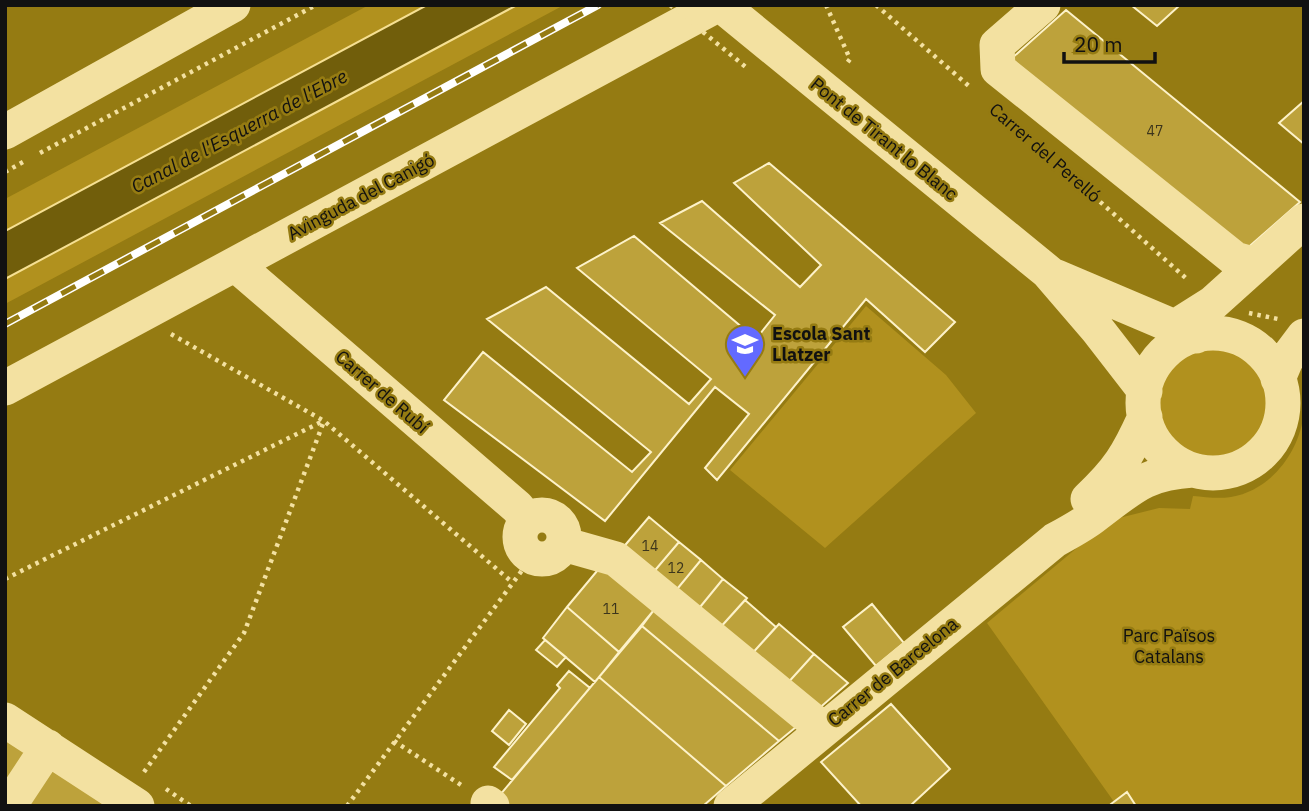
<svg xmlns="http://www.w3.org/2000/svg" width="1309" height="811" font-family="'IBM Plex Sans',sans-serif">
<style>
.green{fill:#b1911e}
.water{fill:#715e0b;stroke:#f6e093;stroke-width:2}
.building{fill:#bda23b;stroke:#fdf2c9;stroke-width:2}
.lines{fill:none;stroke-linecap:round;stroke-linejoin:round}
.path{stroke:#f3e1a1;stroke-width:4.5;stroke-dasharray:3.5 5;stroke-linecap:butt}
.street{stroke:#f3e1a1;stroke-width:35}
.rail-casing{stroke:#fff;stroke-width:8}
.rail{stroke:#957b12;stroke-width:5;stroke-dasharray:16;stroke-linecap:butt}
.path-bridge{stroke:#f3e1a1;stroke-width:4.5;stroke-dasharray:3.5 5;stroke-linecap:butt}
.labels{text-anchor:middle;stroke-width:5;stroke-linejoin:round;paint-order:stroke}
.number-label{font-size:14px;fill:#3c351c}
.street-label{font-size:18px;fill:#111;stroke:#957b12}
.poi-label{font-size:18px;font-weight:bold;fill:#111;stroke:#957b12;text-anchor:start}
.park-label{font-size:18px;fill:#111;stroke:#957b12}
.water-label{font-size:19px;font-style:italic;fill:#111;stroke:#957b12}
</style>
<rect width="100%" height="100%" fill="#957b12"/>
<path class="green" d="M 369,5 L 427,5 L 5,231 L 5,199 Z
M 517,5 L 564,5 L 5,304 L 5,279 Z
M 866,306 L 946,375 L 976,413 L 825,548 L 730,470 Z
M1155 403a58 58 0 1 1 116 0a58 58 0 1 1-116 0Z
M 1304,412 L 1304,806 L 1117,806 L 987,623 L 1090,537 L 1119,518 L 1159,508 L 1190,509 L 1193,496 C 1205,497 1218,499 1231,497 C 1272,490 1300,451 1304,412 Z"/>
<path class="water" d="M 427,5 L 517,5 L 5,279 L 5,231 Z"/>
<path class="building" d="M 1131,5 L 1180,5 L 1157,26 Z
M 1066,10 L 1300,202 L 1244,251 L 1011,59 Z
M 1304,101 L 1304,144 L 1279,123 Z
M 769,163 L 955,322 L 925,352 L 866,299 L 717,480 L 705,468 L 749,414 L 715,387 L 605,521 L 444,400 L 483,352 L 632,472 L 651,452 L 487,319 L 546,287 L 689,404 L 711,379 L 577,268 L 634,236 L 756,339 L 775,315 L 660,223 L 702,201 L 800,287 L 821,265 L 734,183 Z
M 649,517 L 679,542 L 651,575 L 621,550 Z
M 679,542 L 701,560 L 673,594 L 651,575 Z
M 701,560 L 723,579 L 696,612 L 673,594 Z
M 602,565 L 654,610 L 619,652 L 567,607 Z
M 723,579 L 747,598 L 718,630 L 696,612 Z
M 745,600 L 776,627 L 749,657 L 718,630 Z
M 872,604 L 904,643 L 876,666 L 843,627 Z
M 567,607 L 619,652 L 595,682 L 543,638 Z
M 654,610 L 796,727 L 779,741 L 642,626 Z
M 779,624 L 814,654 L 785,686 L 749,657 Z
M 642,626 L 779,741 L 726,786 L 599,677 Z
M 545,640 L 566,657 L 557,667 L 536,650 Z
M 814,654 L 848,683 L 815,712 L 785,686 Z
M 569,671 L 590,688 L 512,780 L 494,767 L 560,688 L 557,685 Z
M 599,677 L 726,786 L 703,806 L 499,806 L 494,802 Z
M 891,704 L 950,769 L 910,806 L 861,806 L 821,762 Z
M 509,710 L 526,724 L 509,745 L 492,731 Z
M 5,735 L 30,752 L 5,790 Z
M 50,763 L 114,806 L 22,806 Z
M 1127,792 L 1136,806 L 1112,806 L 1111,804 Z"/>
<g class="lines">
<path class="path" d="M 826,5 L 850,59 L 845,66
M 876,5 L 970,87
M 1043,151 L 1188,280
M 40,153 L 316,5
M 5,172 L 23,162
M 1249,313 L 1278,319
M 171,334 L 324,421 L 512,582
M 5,579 L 323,421
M 394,741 L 461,785
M 144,772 L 244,633 L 324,421
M 166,789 L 191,806
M 347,806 L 532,557"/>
<path class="street" d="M 721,5 L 1048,272 L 1097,329 L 1145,391
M 1043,5 L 997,45 L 998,69 L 1235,259 L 1253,264
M 5,132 L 233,5
M 236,265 L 517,507 L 528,520
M 1057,277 L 1196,336
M 1175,327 L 1213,303 L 1304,221
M1143 403a70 70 0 1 1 140 0a70 70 0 1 1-140 0Z
M 1278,379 L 1286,360 L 1304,336
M 5,388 L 717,5
M 1088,499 C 1118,471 1128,455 1145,417
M520 537a22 22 0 1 1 44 0a22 22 0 1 1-44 0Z
M 563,544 L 616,559 L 823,729
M 5,720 L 137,806
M 488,803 L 492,806
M 9,806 L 48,747
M 731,806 L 1055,540 C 1068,533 1081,526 1093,517 C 1131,489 1143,473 1193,470"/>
<g class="rail-casing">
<path id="rail" d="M 5,324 L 598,5"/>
</g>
<use href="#rail" class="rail"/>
<path class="path-bridge" d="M 670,5 L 747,68"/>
</g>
<defs>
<g id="school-pin" transform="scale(2.0125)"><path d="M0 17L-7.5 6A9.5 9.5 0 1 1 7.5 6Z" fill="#636aff" stroke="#957b12"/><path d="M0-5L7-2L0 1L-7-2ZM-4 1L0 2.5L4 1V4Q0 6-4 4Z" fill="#fff"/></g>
</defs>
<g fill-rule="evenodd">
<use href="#school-pin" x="745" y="344"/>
</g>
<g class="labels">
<g class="number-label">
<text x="1155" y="136">47</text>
<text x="650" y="551">14</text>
<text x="676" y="573">12</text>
<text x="611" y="614">11</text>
</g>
<g class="street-label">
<text transform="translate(884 139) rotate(39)" y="6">Pont de Tirant lo Blanc</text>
<text transform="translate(1045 153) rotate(41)" y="6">Carrer del Perelló</text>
<text transform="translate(361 197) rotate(-28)" y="6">Avinguda del Canigó</text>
<text transform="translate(382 392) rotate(41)" y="6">Carrer de Rubí</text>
<text transform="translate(893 672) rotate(-39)" y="6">Carrer de Barcelona</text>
</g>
<g class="poi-label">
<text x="772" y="340">Escola Sant<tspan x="772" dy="21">Llatzer</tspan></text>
</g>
<g class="park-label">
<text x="1169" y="642">Parc Països<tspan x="1169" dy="21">Catalans</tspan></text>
</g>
<g class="water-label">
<text transform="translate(239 131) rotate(-28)" y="7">Canal de l'Esquerra de l'Ebre</text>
</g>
</g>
<rect width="1309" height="811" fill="none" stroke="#111111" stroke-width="14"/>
<path d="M1064 52v10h91v-10" fill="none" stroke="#111111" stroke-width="3.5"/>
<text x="1074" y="52" font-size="21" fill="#111111" stroke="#957b12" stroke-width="5" paint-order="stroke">20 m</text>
</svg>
